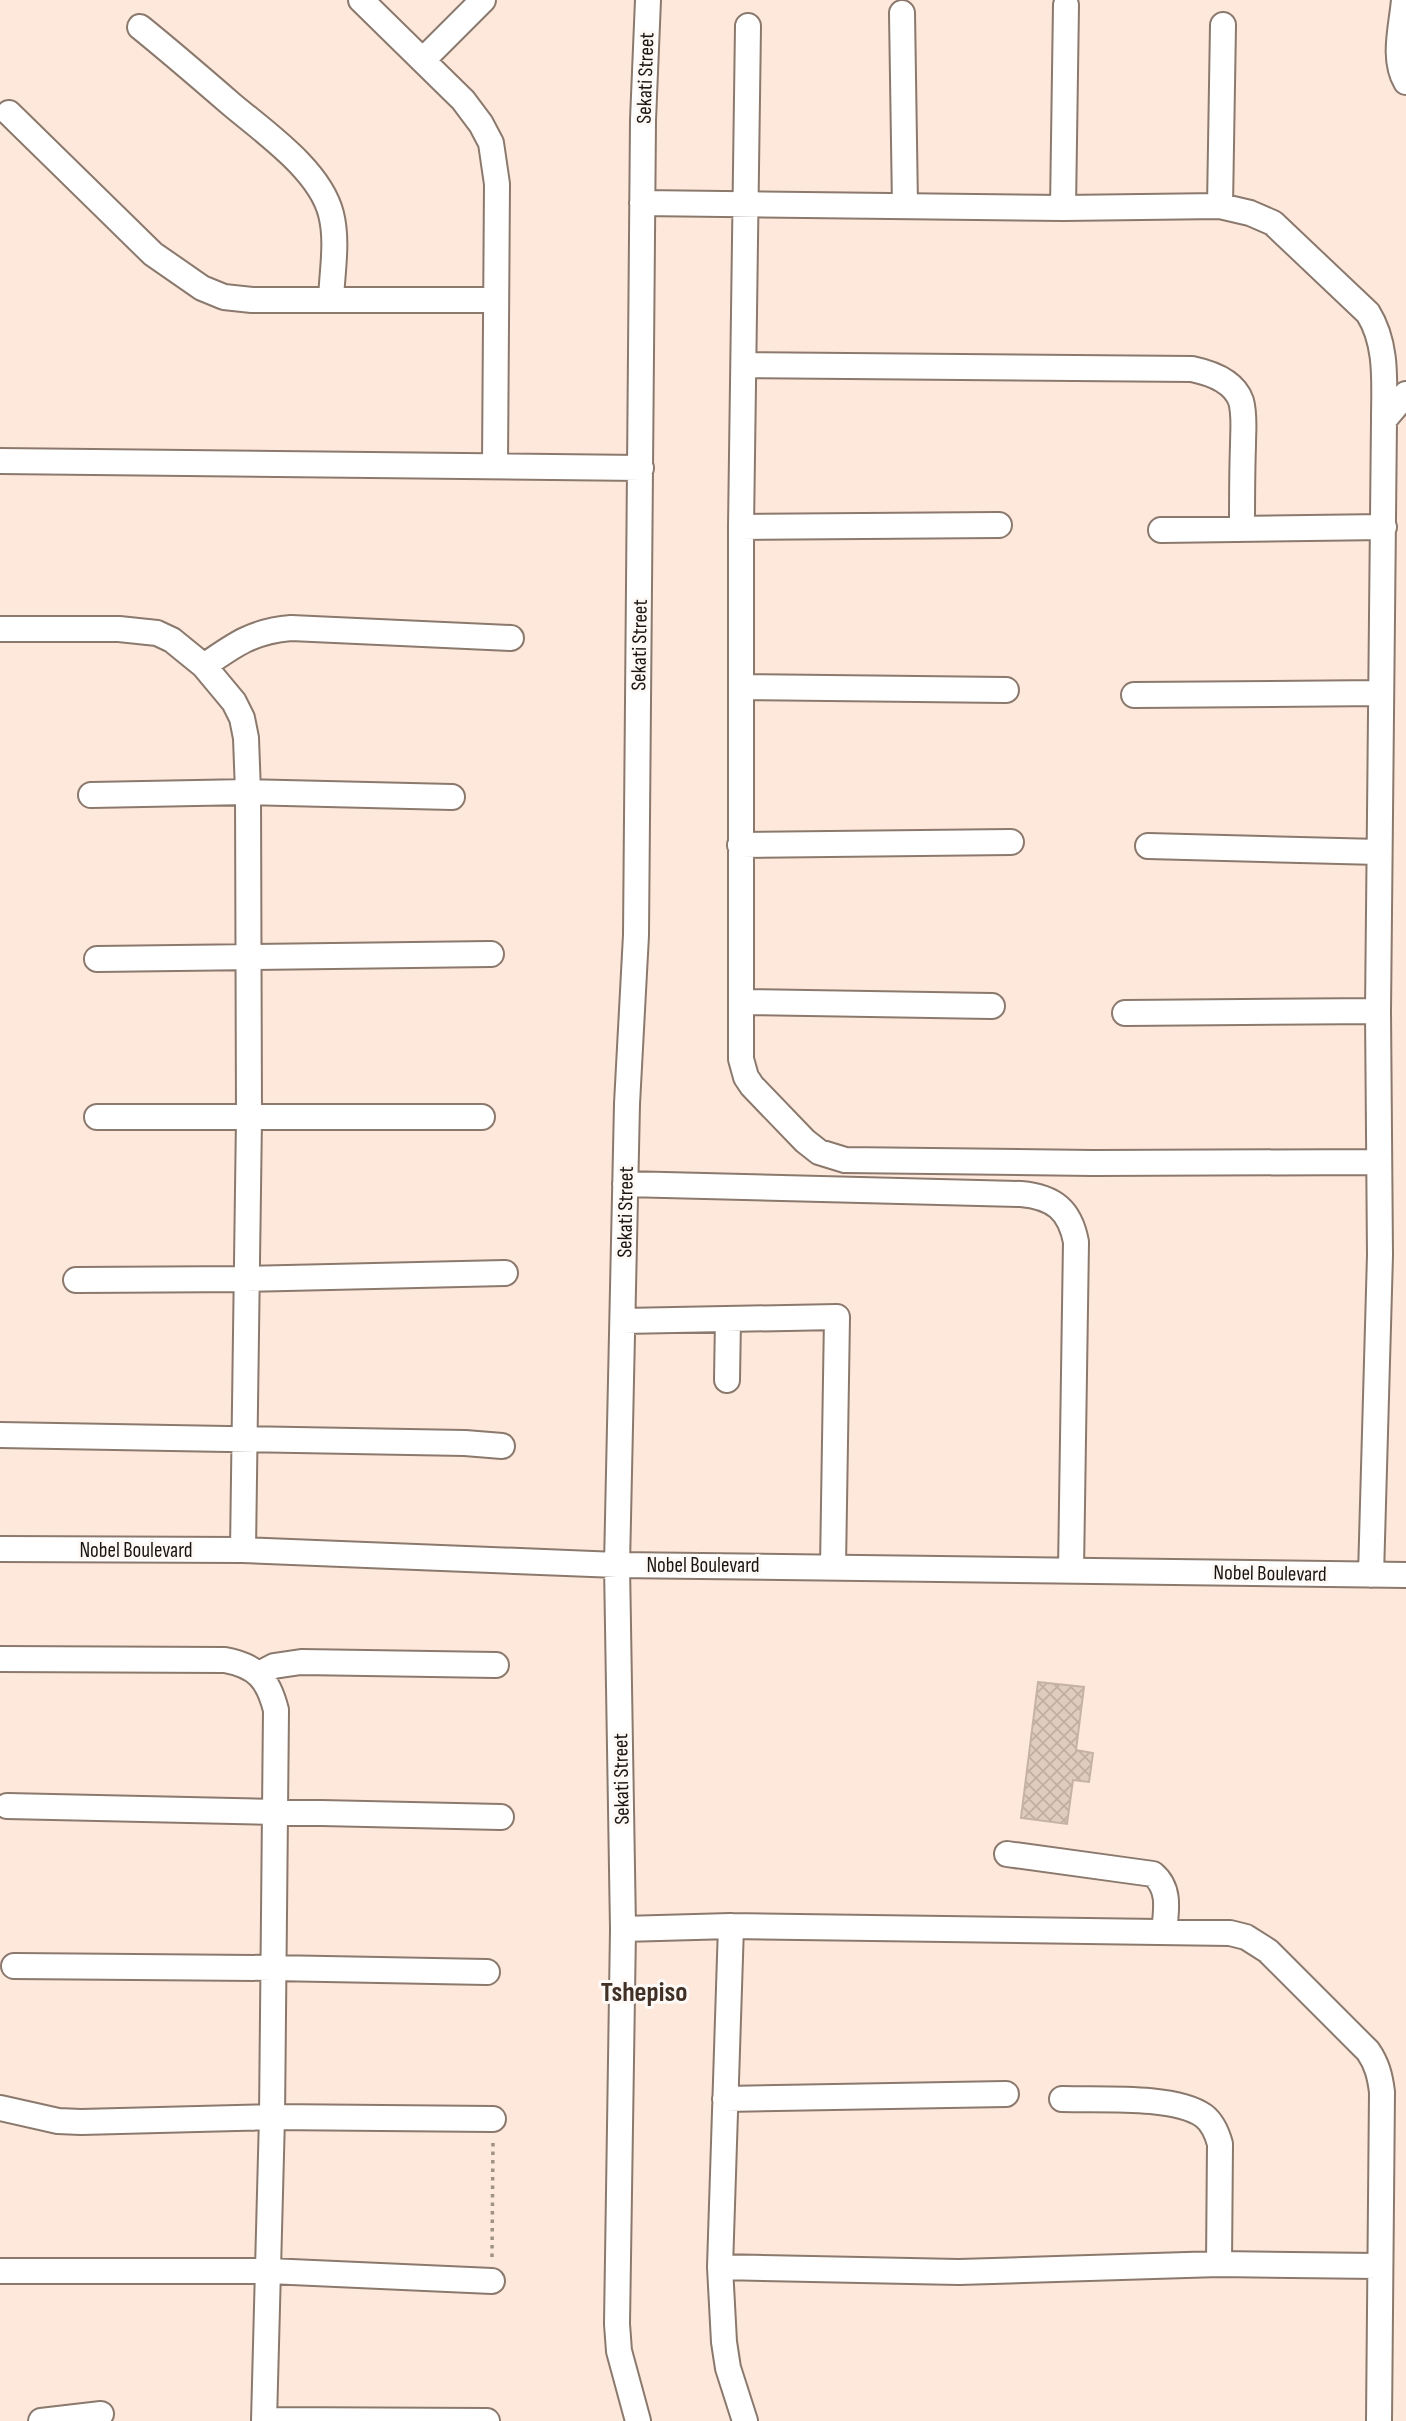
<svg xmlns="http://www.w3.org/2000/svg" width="1406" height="2421" font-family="'Sofia Sans Condensed',sans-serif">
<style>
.building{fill:url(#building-cross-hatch);stroke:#c6b2a5;stroke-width:2}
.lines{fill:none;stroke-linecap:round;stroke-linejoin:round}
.minor-casing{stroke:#8b796d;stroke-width:28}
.path{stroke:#a09187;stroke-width:3.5;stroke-dasharray:3.5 5;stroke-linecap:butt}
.minor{stroke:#fff;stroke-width:24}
.labels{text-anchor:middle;stroke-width:6;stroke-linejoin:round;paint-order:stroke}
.street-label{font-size:21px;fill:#1c1510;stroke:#fdf9f6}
.district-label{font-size:28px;font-weight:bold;fill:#403026;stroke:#fdf9f6}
</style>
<defs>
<pattern id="building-cross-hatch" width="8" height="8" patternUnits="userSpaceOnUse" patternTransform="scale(1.75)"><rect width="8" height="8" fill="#e0ccbf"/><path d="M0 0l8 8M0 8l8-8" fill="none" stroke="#c0aea3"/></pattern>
</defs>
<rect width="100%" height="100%" fill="#fde8db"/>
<path class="building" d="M 1038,1682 L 1084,1687 L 1076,1750 L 1093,1753 L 1089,1782 L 1073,1780 L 1067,1824 L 1021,1818 Z"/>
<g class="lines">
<g class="minor-casing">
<path id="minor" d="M 361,0 L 463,100 L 481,124 L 491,143 L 497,184 L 495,465
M 1404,0 C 1402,25 1392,59 1406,82
M 902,13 L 905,206
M 748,26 L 741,527 L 741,1059 L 746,1077 L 752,1086 L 805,1141 L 819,1152 L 845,1160 L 1093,1163 L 1379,1162
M 140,27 C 171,52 201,78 231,104 C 264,132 320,170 331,214 C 338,241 332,272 331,300
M 423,60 L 483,0
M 9,113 L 153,254 L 202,288 L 224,297 L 252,300 L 496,300
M 642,203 L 1063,208 L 1220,206 L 1250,213 L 1273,223 L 1368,313 C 1388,345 1384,383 1384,420 L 1378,1011 L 1380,1255 L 1371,1575
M 1220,206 L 1223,25
M 1063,208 L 1066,5
M 744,365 L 1192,369 C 1211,373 1234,381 1241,401 C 1245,415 1243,431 1243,445 C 1242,473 1242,501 1242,528
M 1384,420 L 1406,394
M 0,461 L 641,468
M 741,527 L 999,525
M 1161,530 L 1384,527
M 0,629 L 119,629 L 157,633 L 172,640 L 204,666 L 234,702 L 242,718 L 246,738 L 248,792 L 249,1118 L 243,1550
M 204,666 C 234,645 253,631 291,628 L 511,638
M 742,687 L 1006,690
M 1134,695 L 1381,693
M 91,795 L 248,792 L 452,797
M 740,845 L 1011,842
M 1148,846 L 1379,852
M 97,959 L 491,954
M 741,1002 L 992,1006
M 1125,1013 L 1378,1011
M 97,1117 L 482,1117
M 625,1184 L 1021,1194 C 1054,1197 1070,1210 1076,1242 L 1071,1570
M 76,1280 L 247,1279 L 505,1273
M 623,1321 L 837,1317 L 833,1566
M 727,1380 L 728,1319
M 0,1435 L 465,1443 L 502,1446
M 0,1549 L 243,1550 L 617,1565 L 1406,1575
M 0,1659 L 225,1660 C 257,1666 268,1679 276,1710 L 272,2117 L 264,2421
M 259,1674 L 274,1666 L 301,1662 L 496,1665
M 7,1806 L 501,1817
M 1007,1854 L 1153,1874 C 1171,1889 1166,1911 1164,1932
M 731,1926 L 720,2267 L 724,2342 L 728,2368 L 745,2421
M 623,1929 L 731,1926 L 1230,1933 L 1246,1937 L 1268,1951 L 1368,2051 C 1377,2064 1380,2076 1382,2092 L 1379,2421
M 14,1966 L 272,1968 L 487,1972
M 725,2099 L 1006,2094
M 1062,2099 C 1099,2100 1175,2095 1204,2116 C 1213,2123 1217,2133 1220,2144 L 1219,2264
M 0,2108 L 58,2121 L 81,2122 L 272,2117 L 493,2119
M 720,2267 L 959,2272 L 1219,2264 L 1378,2266
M 0,2271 L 269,2271 L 492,2281
M 264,2420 L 487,2421
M 41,2421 L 101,2414
M 638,2421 L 619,2351 L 617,2324 L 623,1929 L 617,1565 L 627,1104 L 636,935 L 643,120 L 648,0"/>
</g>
<path class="path" d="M 492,2257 L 493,2139"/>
<use href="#minor" class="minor"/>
</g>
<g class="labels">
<g class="street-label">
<text transform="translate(645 78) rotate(-88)" y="7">Sekati Street</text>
<text transform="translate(639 645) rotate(-89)" y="7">Sekati Street</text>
<text transform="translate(625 1212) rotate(-89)" y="7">Sekati Street</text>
<text x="136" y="1557">Nobel Boulevard</text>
<text x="703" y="1572">Nobel Boulevard</text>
<text transform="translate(1270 1573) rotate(1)" y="7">Nobel Boulevard</text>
<text transform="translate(621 1779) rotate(-91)" y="7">Sekati Street</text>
</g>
<g class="district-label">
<text x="644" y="2001">Tshepiso</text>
</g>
</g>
</svg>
